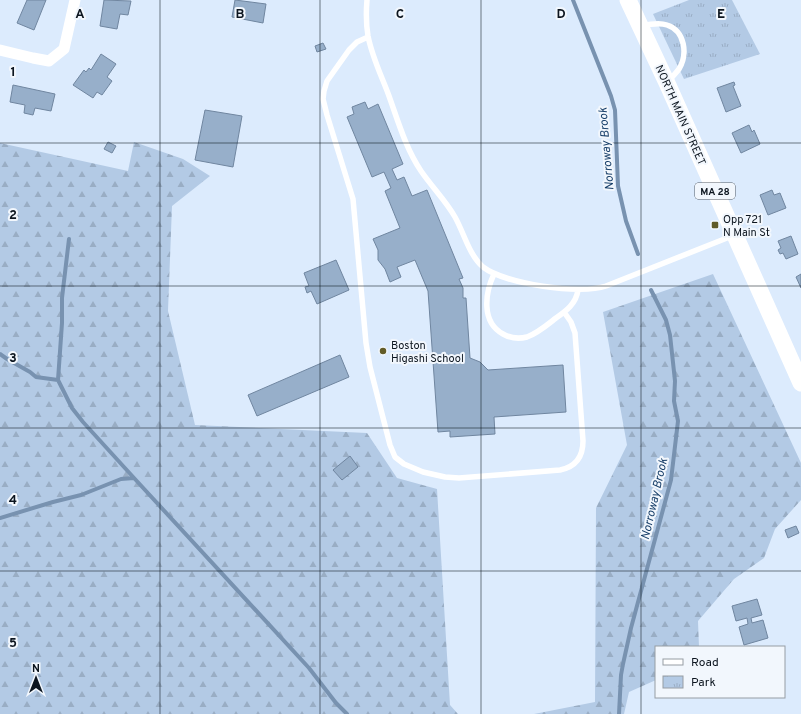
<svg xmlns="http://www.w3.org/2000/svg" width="801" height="714" font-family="Overpass,sans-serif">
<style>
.forest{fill:url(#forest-firs)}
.park{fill:url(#park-tufts)}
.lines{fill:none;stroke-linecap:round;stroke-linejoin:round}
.stream{stroke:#7892b0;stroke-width:4}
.building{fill:#97afca;stroke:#7086a0}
.service{stroke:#fff;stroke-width:5.5}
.minor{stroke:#fff;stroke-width:11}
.primary{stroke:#fff;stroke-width:17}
.grid{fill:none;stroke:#0c151f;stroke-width:1;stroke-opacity:0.55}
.poi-dot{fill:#615b27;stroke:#f2f7fd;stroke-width:1.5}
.labels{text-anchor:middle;stroke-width:4;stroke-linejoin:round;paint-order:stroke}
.shield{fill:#f2f7fd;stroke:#515962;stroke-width:1}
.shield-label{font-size:10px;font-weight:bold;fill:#0c151f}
.street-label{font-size:11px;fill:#0c151f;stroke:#f2f7fd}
.poi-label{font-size:11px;fill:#0c151f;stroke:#f2f7fd;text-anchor:start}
.water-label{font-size:12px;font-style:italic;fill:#183f69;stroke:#f2f7fd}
.grid-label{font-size:13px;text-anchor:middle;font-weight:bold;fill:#0c151f;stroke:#f2f7fd;stroke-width:4;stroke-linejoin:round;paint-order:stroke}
</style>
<defs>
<pattern id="forest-firs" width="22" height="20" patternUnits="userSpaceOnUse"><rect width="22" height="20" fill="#b3cae5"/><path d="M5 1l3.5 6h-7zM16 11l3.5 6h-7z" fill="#99adc4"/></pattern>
<pattern id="park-tufts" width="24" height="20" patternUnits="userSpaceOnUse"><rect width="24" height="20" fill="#b3cae5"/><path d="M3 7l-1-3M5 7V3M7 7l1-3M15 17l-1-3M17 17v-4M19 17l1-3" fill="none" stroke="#99adc4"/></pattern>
</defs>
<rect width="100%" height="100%" fill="#dcebfd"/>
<path class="forest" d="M 134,142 L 183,159 L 210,176 L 172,206 L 168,311 L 195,425 L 367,433 L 397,478 L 437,489 L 450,705 L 458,714 L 0,714 L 0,143 L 128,171 Z
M 713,274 L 801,463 L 801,500 L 775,529 L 764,558 L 734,579 L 698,621 L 699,647 L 656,647 L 656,680 L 629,692 L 624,714 L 534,714 L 595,702 L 596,508 L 627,445 L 603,312 Z"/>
<path class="park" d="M 689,0 L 732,0 L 760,54 L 684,79 L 653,14 Z"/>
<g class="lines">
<path class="stream" d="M 573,0 L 611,96 L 615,110 L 618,186 L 626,221 L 638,254
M 0,354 L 7,359 L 30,372 L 36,377 L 58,380 L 72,408 L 83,422 L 134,478
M 58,380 L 62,323 L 62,298 L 69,239
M 0,518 L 53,502 L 81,495 L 121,479 L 134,478 L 309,668 L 336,703 L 347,714
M 619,714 L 621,675 L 623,664 L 631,628 L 671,480 L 678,421 L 674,401 L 675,381 L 670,335 L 666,320 L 651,290"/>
</g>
<path class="building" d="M 27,0 L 46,0 L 34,30 L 17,23 Z
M 104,0 L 131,1 L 128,15 L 120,14 L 117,29 L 100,26 Z
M 235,0 L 266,4 L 263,23 L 232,17 Z
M 323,43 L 326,49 L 317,52 L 315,46 Z
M 101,54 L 116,64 L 107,77 L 112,81 L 102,95 L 97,92 L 93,98 L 73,85 L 84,70 L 86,72 L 89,68 L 91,70 Z
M 734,82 L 735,85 L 733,86 L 741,106 L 726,112 L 717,88 Z
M 13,85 L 55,94 L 51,111 L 35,108 L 33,115 L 24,113 L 25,105 L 10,102 Z
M 365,102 L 368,109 L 378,104 L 403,164 L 392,169 L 397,180 L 404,177 L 412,196 L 427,190 L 463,278 L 459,279 L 463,288 L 463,298 L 466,298 L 470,358 L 480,362 L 488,370 L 563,365 L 566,412 L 494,417 L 495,434 L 450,437 L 450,431 L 438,432 L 428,291 L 415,260 L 397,267 L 401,277 L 390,282 L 385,269 L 378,260 L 378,250 L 373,239 L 400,228 L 385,191 L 391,188 L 384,172 L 372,177 L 347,117 L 354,114 L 352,107 Z
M 205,110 L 242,116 L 233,167 L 195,160 Z
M 749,125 L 752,132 L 754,130 L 760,144 L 741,153 L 732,133 Z
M 108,142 L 116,146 L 112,153 L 104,149 Z
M 772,190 L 774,195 L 780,193 L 786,208 L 768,215 L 760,195 Z
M 791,236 L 798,254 L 786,259 L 783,253 L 780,254 L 778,250 L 781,248 L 778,241 Z
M 336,260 L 349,290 L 317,304 L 311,291 L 307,293 L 305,287 L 309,286 L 304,273 Z
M 801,274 L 801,288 L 796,277 Z
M 340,355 L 349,377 L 257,416 L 248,395 Z
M 350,456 L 358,467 L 342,480 L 333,470 Z
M 796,526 L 799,533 L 788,538 L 785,530 Z
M 757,599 L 762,615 L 751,618 L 752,623 L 763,620 L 768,638 L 744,645 L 739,627 L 748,624 L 747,618 L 736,621 L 732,606 Z"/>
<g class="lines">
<path class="service" d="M 367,0 C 366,12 366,24 368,36 C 372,57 382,77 389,96 C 398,121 406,149 421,171 C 432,187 446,201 455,217 C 464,233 469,255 483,267 C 505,284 580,295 606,286 L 732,236
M 642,26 C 650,24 659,22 667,25 C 685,31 688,54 679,69 C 676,73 672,77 669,81
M 368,37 L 357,42 L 349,50 L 327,81 L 324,91 L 323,99 L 327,115 L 353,199 L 366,343 L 370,367 L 390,445 L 395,457 L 404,464 L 423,472 L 445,477 L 459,478 L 560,470 C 575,467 583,457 583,441 L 575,333 L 571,322 L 564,312
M 494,274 C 485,293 481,322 503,334 C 510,338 519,339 527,337 C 538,333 547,325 556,318 C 566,311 576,304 578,290"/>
<path class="minor" d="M 0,50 L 33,58 L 49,61 L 64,49 L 75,0"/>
<path class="primary" d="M 628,0 L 667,83 L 801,383"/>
</g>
<path class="grid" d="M 160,0 L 160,714M 320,0 L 320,714M 481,0 L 481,714M 641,0 L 641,714M 0,143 L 801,143M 0,286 L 801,286M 0,428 L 801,428M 0,571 L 801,571"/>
<g class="poi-dot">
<rect x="711" y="221" width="8" height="8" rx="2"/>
<circle cx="383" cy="351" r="4"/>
</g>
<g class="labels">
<rect class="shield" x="695" y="183" width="40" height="16" rx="3"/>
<g class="shield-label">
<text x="715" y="195">MA 28</text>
</g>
<g class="street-label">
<text transform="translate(681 115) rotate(66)" y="4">NORTH MAIN STREET</text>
</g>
<g class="poi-label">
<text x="723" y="223">Opp 721<tspan x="723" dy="13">N Main St</tspan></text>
<text x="391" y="349">Boston<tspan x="391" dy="13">Higashi School</tspan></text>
</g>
<g class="water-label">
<text transform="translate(606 149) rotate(-95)" y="4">Norroway Brook</text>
<text transform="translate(654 499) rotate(-77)" y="4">Norroway Brook</text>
</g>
</g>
<g class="grid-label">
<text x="80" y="18">A</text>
<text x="240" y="18">B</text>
<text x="400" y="18">C</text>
<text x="561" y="18">D</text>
<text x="721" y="18">E</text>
<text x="13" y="76">1</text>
<text x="13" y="219">2</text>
<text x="13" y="362">3</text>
<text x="13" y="504">4</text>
<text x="13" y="647">5</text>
</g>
<rect x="655" y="646" width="130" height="52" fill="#f2f7fd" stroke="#969da4"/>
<rect x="663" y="659" width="20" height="6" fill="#ffffff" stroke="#969da4"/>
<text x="691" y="666" font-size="12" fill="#0c151f">Road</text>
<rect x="663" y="676" width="20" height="12" fill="url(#park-tufts)" stroke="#969da4"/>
<text x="691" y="686" font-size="12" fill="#0c151f">Park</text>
<g transform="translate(36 678)" stroke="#f2f7fd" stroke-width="3" paint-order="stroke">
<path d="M0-3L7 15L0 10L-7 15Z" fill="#0c151f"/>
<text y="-6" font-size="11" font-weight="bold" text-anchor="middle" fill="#0c151f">N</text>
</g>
</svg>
